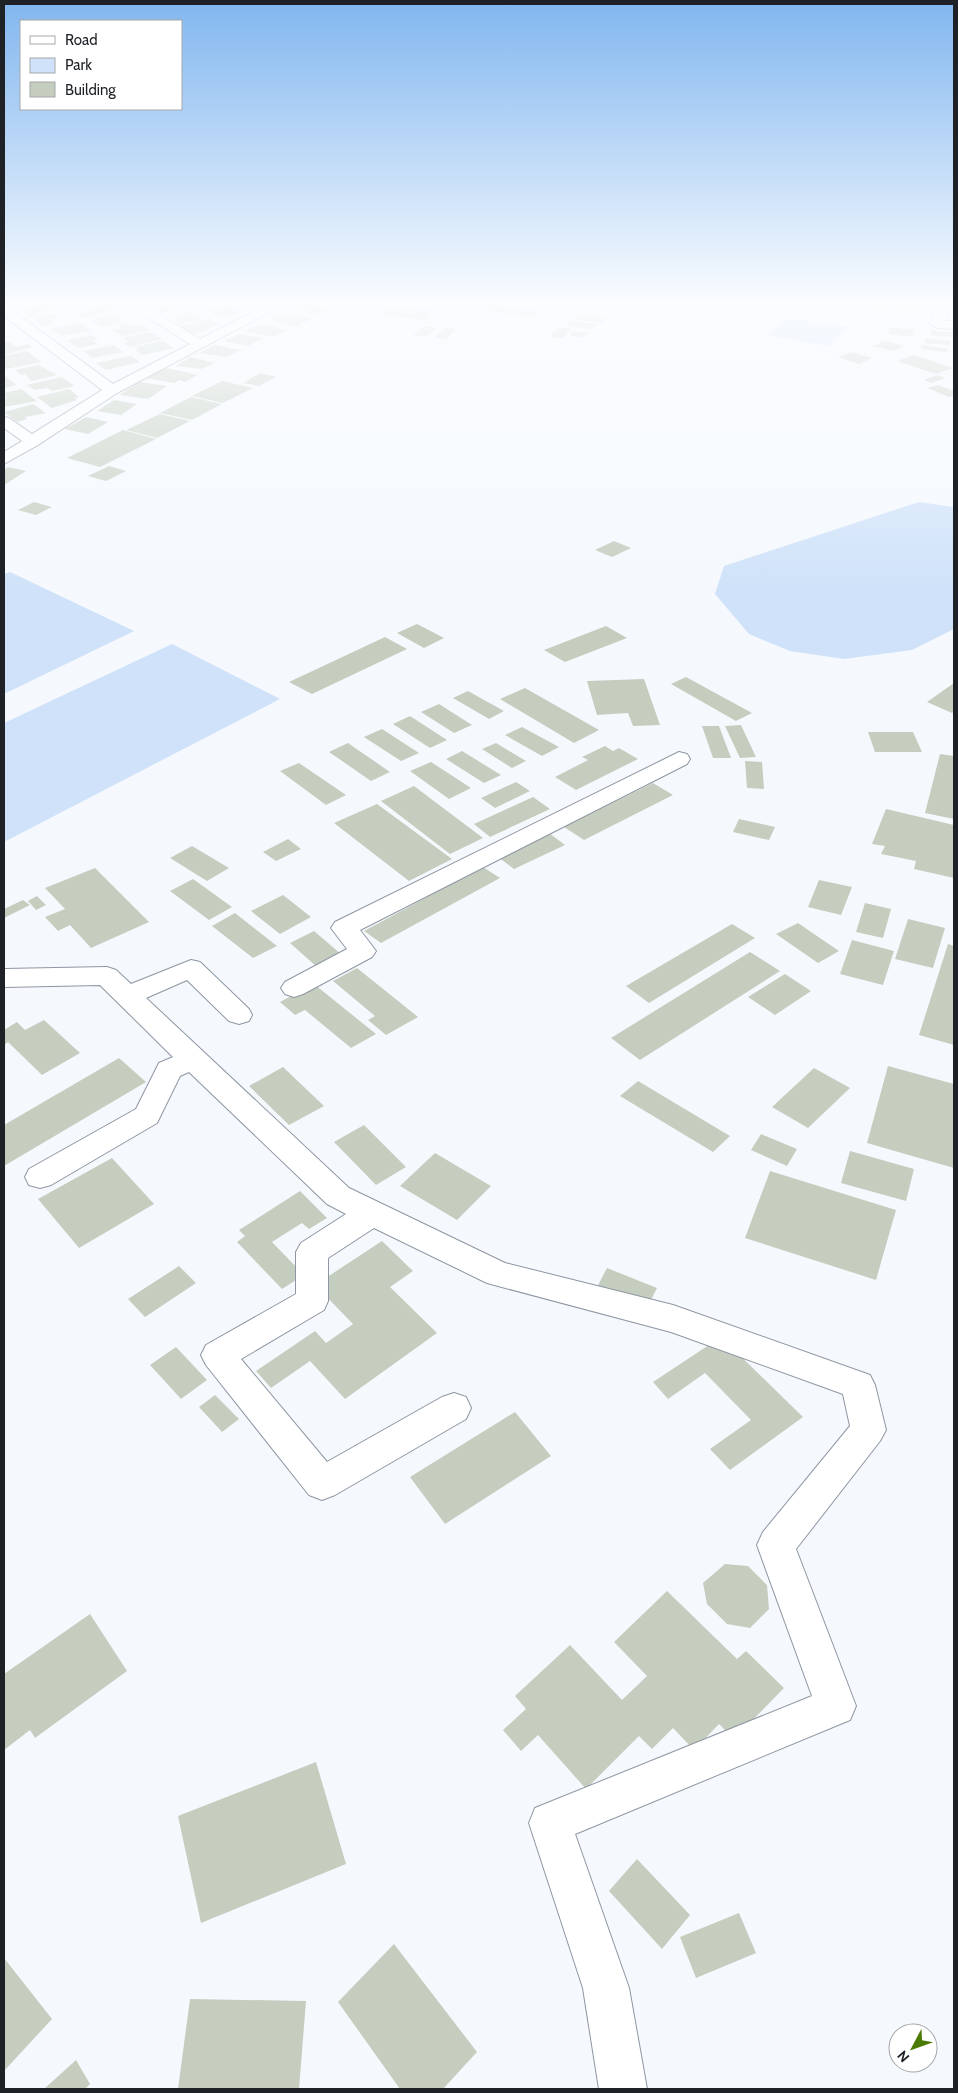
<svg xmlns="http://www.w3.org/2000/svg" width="958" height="2093" font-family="Cabin,sans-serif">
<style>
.green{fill:#cfe2f9}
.building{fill:#c5cdbf}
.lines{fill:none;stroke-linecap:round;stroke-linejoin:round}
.street-casing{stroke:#8d96a2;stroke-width:2}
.street{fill:#fff;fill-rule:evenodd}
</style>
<rect width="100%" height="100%" fill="#f5f9fe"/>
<path class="green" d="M 788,318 L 850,327 L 828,346 L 766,335 Z
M 919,502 L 954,507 L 954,629 L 912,650 L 844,659 L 790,651 L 749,634 L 715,594 L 724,566 Z
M 10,572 L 134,631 L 4,694 L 4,574 Z
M 172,644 L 280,699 L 4,842 L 4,723 Z"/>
<path class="building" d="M 73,299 L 97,299 L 98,300 L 93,301 L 96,303 L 70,308 L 61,302 Z
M 137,299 L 165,299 L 165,300 L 146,304 Z
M 189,299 L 211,299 L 215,302 L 199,305 Z
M 320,299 L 354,299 L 343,305 Z
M 399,299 L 426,299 L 429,300 L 424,304 L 397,301 Z
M 615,299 L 637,299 L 635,303 L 614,301 Z
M 829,299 L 848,299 L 854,300 L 852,305 L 827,303 Z
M 858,300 L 916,304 L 916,311 L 858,307 Z
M 54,301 L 65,308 L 30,317 L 19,310 Z
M 173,302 L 191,307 L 164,313 L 156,308 Z
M 108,303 L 118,309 L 83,318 L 77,314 L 92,311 L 87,308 Z
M 307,303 L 334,308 L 320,315 L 293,310 Z
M 485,304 L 510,307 L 504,313 L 484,311 L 482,307 Z
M 227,305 L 241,313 L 219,317 L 205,309 Z
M 390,306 L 435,311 L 425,320 L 380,315 Z
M 509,308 L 538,311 L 534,316 L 505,314 Z
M 185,313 L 194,314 L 202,319 L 180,324 L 172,319 L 177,318 L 172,315 Z
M 285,313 L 312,319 L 297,326 L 271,320 Z
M 55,314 L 60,317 L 50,319 L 56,322 L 42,326 L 33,318 Z
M 116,314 L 124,319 L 119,320 L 123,322 L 102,327 L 90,320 Z
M 578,314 L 607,318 L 601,323 L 573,319 Z
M 210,319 L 220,325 L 209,327 L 212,328 L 208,329 L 210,330 L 193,334 L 179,326 Z
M 571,321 L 597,324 L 592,329 L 566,326 Z
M 80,323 L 91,330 L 62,336 L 51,329 Z
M 128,323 L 133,326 L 141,324 L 150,330 L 121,336 L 112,330 L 122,328 L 117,325 Z
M 260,324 L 288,330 L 273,337 L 245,331 Z
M 424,326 L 437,328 L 426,337 L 413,335 Z
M 558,327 L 571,329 L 563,338 L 550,337 Z
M 890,327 L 915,330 L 913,337 L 888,334 Z
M 445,328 L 456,329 L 446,339 L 435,337 Z
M 932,330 L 954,333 L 953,337 L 930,335 Z
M 574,331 L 588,333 L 584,337 L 570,336 Z
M 150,332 L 162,339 L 130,347 L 124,343 L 129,342 L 122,338 Z
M 239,334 L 263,338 L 248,346 L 224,341 Z
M 92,335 L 98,339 L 92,340 L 98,344 L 78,348 L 67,340 Z
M 926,338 L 951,341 L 950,345 L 924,343 Z
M 9,341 L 17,347 L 28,344 L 32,347 L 4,355 L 4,342 Z
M 163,341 L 174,348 L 143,355 L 135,350 L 139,349 L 135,347 Z
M 885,341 L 905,346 L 893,351 L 873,346 Z
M 114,345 L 123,352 L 92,358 L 83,351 Z
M 215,345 L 240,350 L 226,357 L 199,353 Z
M 923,345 L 948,349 L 946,352 L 921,349 Z
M 27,351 L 41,362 L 6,369 L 4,367 L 4,356 Z
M 851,352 L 872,358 L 859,364 L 838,357 Z
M 914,355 L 953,368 L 936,374 L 897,361 Z
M 131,356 L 140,362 L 106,370 L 96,363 Z
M 190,357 L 215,363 L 201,369 L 176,366 Z
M 39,365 L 57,375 L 31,381 L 25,374 L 21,375 L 15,370 Z
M 167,368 L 198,375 L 185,382 L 179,380 L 175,383 L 145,378 Z
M 260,373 L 276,377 L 259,386 L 243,383 Z
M 4,375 L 16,385 L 4,388 Z
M 937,375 L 945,378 L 932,383 L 924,380 Z
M 62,377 L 75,386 L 52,391 L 47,388 L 35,390 L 27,385 Z
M 222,381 L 253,388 L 223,403 L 192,396 Z
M 139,382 L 167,386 L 148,399 L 120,395 Z
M 938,385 L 954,391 L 954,396 L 949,397 L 927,388 Z
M 21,389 L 37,401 L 4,407 L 6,396 L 4,393 Z
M 69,389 L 79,397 L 74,398 L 77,400 L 52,408 L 37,397 Z
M 191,397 L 222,404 L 192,420 L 160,413 Z
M 114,400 L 137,404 L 121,415 L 97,411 Z
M 33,404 L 46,413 L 25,417 L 27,419 L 17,422 L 4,412 Z
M 160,414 L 190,421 L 157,438 L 126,430 Z
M 86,417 L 108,422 L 88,434 L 65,429 Z
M 123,430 L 156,439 L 100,467 L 67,458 Z
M 109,466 L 126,471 L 106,481 L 88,476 Z
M 8,467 L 26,471 L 4,485 L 4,470 Z
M 34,502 L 52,507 L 36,515 L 18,510 Z
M 614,541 L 631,548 L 612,557 L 595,550 Z
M 417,624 L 444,638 L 424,648 L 397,633 Z
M 606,626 L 627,638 L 565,662 L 544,650 Z
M 385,637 L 407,649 L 312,694 L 289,682 Z
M 686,677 L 752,713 L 736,721 L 671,684 Z
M 644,679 L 660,725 L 633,726 L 628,713 L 597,715 L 587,681 Z
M 954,683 L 954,711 L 952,713 L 927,702 Z
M 525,688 L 599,730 L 574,743 L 500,699 Z
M 468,691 L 504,711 L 489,719 L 453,698 Z
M 439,704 L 472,725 L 454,733 L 421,712 Z
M 410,716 L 447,740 L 430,748 L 393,724 Z
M 741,725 L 756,757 L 740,758 L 725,726 Z
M 702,726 L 719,726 L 731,758 L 713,758 Z
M 522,727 L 559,747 L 542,756 L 505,735 Z
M 382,729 L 419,753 L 401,761 L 364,737 Z
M 868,732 L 913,732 L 922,752 L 875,752 Z
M 348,743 L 390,772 L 371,781 L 329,752 Z
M 496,743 L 526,761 L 512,768 L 482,749 Z
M 605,746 L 613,751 L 619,748 L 638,759 L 576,790 L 555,777 L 588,760 L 582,757 Z
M 462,751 L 501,775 L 484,783 L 446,759 Z
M 940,754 L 954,756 L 954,819 L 925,813 Z
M 745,761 L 762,762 L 764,789 L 747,788 Z
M 431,762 L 471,788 L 449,799 L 410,771 Z
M 299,763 L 346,795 L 326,805 L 280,771 Z
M 516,782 L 530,791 L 495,808 L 481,798 Z
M 653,783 L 673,795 L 584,840 L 564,827 Z
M 414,786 L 483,838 L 450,854 L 381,801 Z
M 533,797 L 550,809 L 490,837 L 474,824 Z
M 377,804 L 452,859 L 409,881 L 334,823 Z
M 886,809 L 954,825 L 954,878 L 914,869 L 916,861 L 881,854 L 885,846 L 872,844 Z
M 739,819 L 775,827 L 769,840 L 733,832 Z
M 549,833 L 565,845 L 514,869 L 498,857 Z
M 288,839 L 301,849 L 276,861 L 263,852 Z
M 192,846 L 229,868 L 207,881 L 170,858 Z
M 483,867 L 500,878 L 381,943 L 364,931 Z
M 95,868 L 149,922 L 91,948 L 70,925 L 58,931 L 45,917 L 65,909 L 45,888 Z
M 193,879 L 232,907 L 209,920 L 170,891 Z
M 819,880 L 852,887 L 841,915 L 808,907 Z
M 283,895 L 311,917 L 280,934 L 251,911 Z
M 37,896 L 46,905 L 36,910 L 28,901 Z
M 23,900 L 30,905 L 4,918 L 4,909 Z
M 865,903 L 891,909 L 883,938 L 856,932 Z
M 235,913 L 277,946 L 253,958 L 212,926 Z
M 908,919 L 945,928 L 933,968 L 895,959 Z
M 798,923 L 839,951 L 818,963 L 776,934 Z
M 732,924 L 755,938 L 649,1003 L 626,986 Z
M 314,931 L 342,955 L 317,967 L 290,943 Z
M 852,940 L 894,951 L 883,985 L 840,974 Z
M 948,944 L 954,946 L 954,1045 L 919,1035 Z
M 750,952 L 780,971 L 640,1060 L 611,1038 Z
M 357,968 L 418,1017 L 386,1035 L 368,1020 L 375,1016 L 333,981 Z
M 785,974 L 811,991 L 775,1015 L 748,997 Z
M 314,984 L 376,1034 L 351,1048 L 305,1010 L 295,1015 L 280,1002 Z
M 44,1020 L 80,1053 L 42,1075 L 8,1042 L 4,1045 L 4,1030 L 17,1022 L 25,1030 Z
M 119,1058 L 146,1082 L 4,1166 L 4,1125 Z
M 888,1066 L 954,1084 L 954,1168 L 867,1143 Z
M 283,1067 L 324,1106 L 289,1125 L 249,1086 Z
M 814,1068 L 850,1088 L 808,1128 L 772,1107 Z
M 638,1081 L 730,1136 L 713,1152 L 620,1096 Z
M 364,1125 L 406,1167 L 376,1185 L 334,1142 Z
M 761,1134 L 797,1149 L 787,1166 L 751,1150 Z
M 850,1151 L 914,1169 L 906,1201 L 841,1183 Z
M 435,1153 L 491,1186 L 457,1220 L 400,1186 Z
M 112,1158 L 154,1204 L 79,1248 L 38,1199 Z
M 770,1171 L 896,1210 L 876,1280 L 745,1238 Z
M 300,1191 L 327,1218 L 309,1229 L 302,1223 L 272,1242 L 304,1275 L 282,1289 L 237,1242 L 245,1236 L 239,1230 Z
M 382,1241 L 413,1271 L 390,1287 L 437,1333 L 345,1399 L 310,1361 L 271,1388 L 256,1371 L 315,1331 L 326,1343 L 353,1324 L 315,1285 Z
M 179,1266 L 196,1283 L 145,1317 L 128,1299 Z
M 607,1268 L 657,1288 L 645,1312 L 595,1291 Z
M 721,1337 L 803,1417 L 730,1470 L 710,1449 L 751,1420 L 705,1373 L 668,1399 L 653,1382 Z
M 176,1347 L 207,1380 L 181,1399 L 150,1365 Z
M 215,1395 L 239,1419 L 222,1432 L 199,1407 Z
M 515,1412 L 551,1456 L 445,1524 L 410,1477 Z
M 725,1564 L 748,1566 L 767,1585 L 769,1609 L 750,1628 L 727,1624 L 707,1604 L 703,1583 Z
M 667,1591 L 737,1659 L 746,1651 L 784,1688 L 734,1739 L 719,1724 L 694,1750 L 673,1728 L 652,1749 L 639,1736 L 586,1789 L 538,1735 L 521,1751 L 503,1730 L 526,1709 L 515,1696 L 570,1645 L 622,1700 L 647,1676 L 614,1642 Z
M 90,1614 L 127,1671 L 35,1738 L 30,1730 L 4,1750 L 4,1674 Z
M 316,1762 L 346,1864 L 201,1923 L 178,1816 Z
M 637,1859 L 690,1915 L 662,1949 L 609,1891 Z
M 739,1913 L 756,1953 L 696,1978 L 680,1937 Z
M 394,1944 L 477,2052 L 443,2089 L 400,2089 L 338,2002 Z
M 4,1958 L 52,2019 L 4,2071 Z
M 190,1999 L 306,2001 L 299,2089 L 178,2089 Z
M 76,2060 L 90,2084 L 85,2089 L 44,2089 Z"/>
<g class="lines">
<g class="street-casing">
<path id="street" d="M 15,299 L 44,299 L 38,303 L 9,308 L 113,384 L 190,344 L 118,299 L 133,299 L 200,339 L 278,299 L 294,299 L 117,393 L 38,445 L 4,464 L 4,452 L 22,441 L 4,428 L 4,417 L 9,418 L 32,434 L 102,390 L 4,316 L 4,301 Z
M 940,299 L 954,299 L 954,306 L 950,305 L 945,321 L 954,321 L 954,329 L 937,328 L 930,324 Z
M 679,752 L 687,754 L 690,759 L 687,764 L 360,930 L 376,951 L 372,957 L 303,994 L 294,997 L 285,994 L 281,988 L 285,982 L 347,949 L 331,928 L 335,922 Z
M 191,960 L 200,962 L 249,1009 L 252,1015 L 249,1021 L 239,1024 L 229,1021 L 187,980 L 146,998 L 349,1188 L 505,1263 L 673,1305 L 870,1375 L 875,1385 L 886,1430 L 880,1441 L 796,1549 L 856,1706 L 850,1720 L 575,1834 L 629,1988 L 647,2089 L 599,2089 L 583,1988 L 529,1823 L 535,1808 L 812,1696 L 757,1545 L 763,1532 L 850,1426 L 843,1394 L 671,1332 L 487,1283 L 374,1228 L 328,1258 L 328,1301 L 324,1310 L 241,1359 L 327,1462 L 442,1397 L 454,1393 L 466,1397 L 471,1408 L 466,1419 L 335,1495 L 322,1500 L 309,1495 L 206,1365 L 201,1355 L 206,1345 L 296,1294 L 296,1252 L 301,1243 L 346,1214 L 327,1204 L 189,1072 L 180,1076 L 157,1123 L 51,1185 L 40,1188 L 29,1185 L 25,1177 L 29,1169 L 136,1109 L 159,1063 L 173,1057 L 100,985 L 4,987 L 4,969 L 107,967 L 116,970 L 131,984 Z"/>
</g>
<use href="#street" class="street"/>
</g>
<linearGradient id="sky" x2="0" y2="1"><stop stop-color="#81b6ef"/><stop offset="0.51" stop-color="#fafcff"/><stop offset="1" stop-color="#fafcff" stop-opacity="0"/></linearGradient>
<rect width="958" height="592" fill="url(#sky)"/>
<rect width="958" height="2093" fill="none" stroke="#1e2227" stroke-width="10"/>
<rect x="20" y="20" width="162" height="90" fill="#ffffff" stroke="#a5a7a9"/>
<rect x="30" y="36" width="25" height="8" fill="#ffffff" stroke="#a5a7a9"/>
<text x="65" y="45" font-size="15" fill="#1e2227">Road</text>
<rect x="30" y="58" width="25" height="15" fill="#cfe2f9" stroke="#a5a7a9"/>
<text x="65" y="70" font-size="15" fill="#1e2227">Park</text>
<rect x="30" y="82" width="25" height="15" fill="#c5cdbf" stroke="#a5a7a9"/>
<text x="65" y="95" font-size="15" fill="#1e2227">Building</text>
<g transform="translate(913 2048) rotate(229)"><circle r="24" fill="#ffffff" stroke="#a5a7a9"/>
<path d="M0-4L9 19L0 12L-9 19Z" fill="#4b7b03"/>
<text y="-8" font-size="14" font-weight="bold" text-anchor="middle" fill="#1e2227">N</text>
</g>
</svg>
